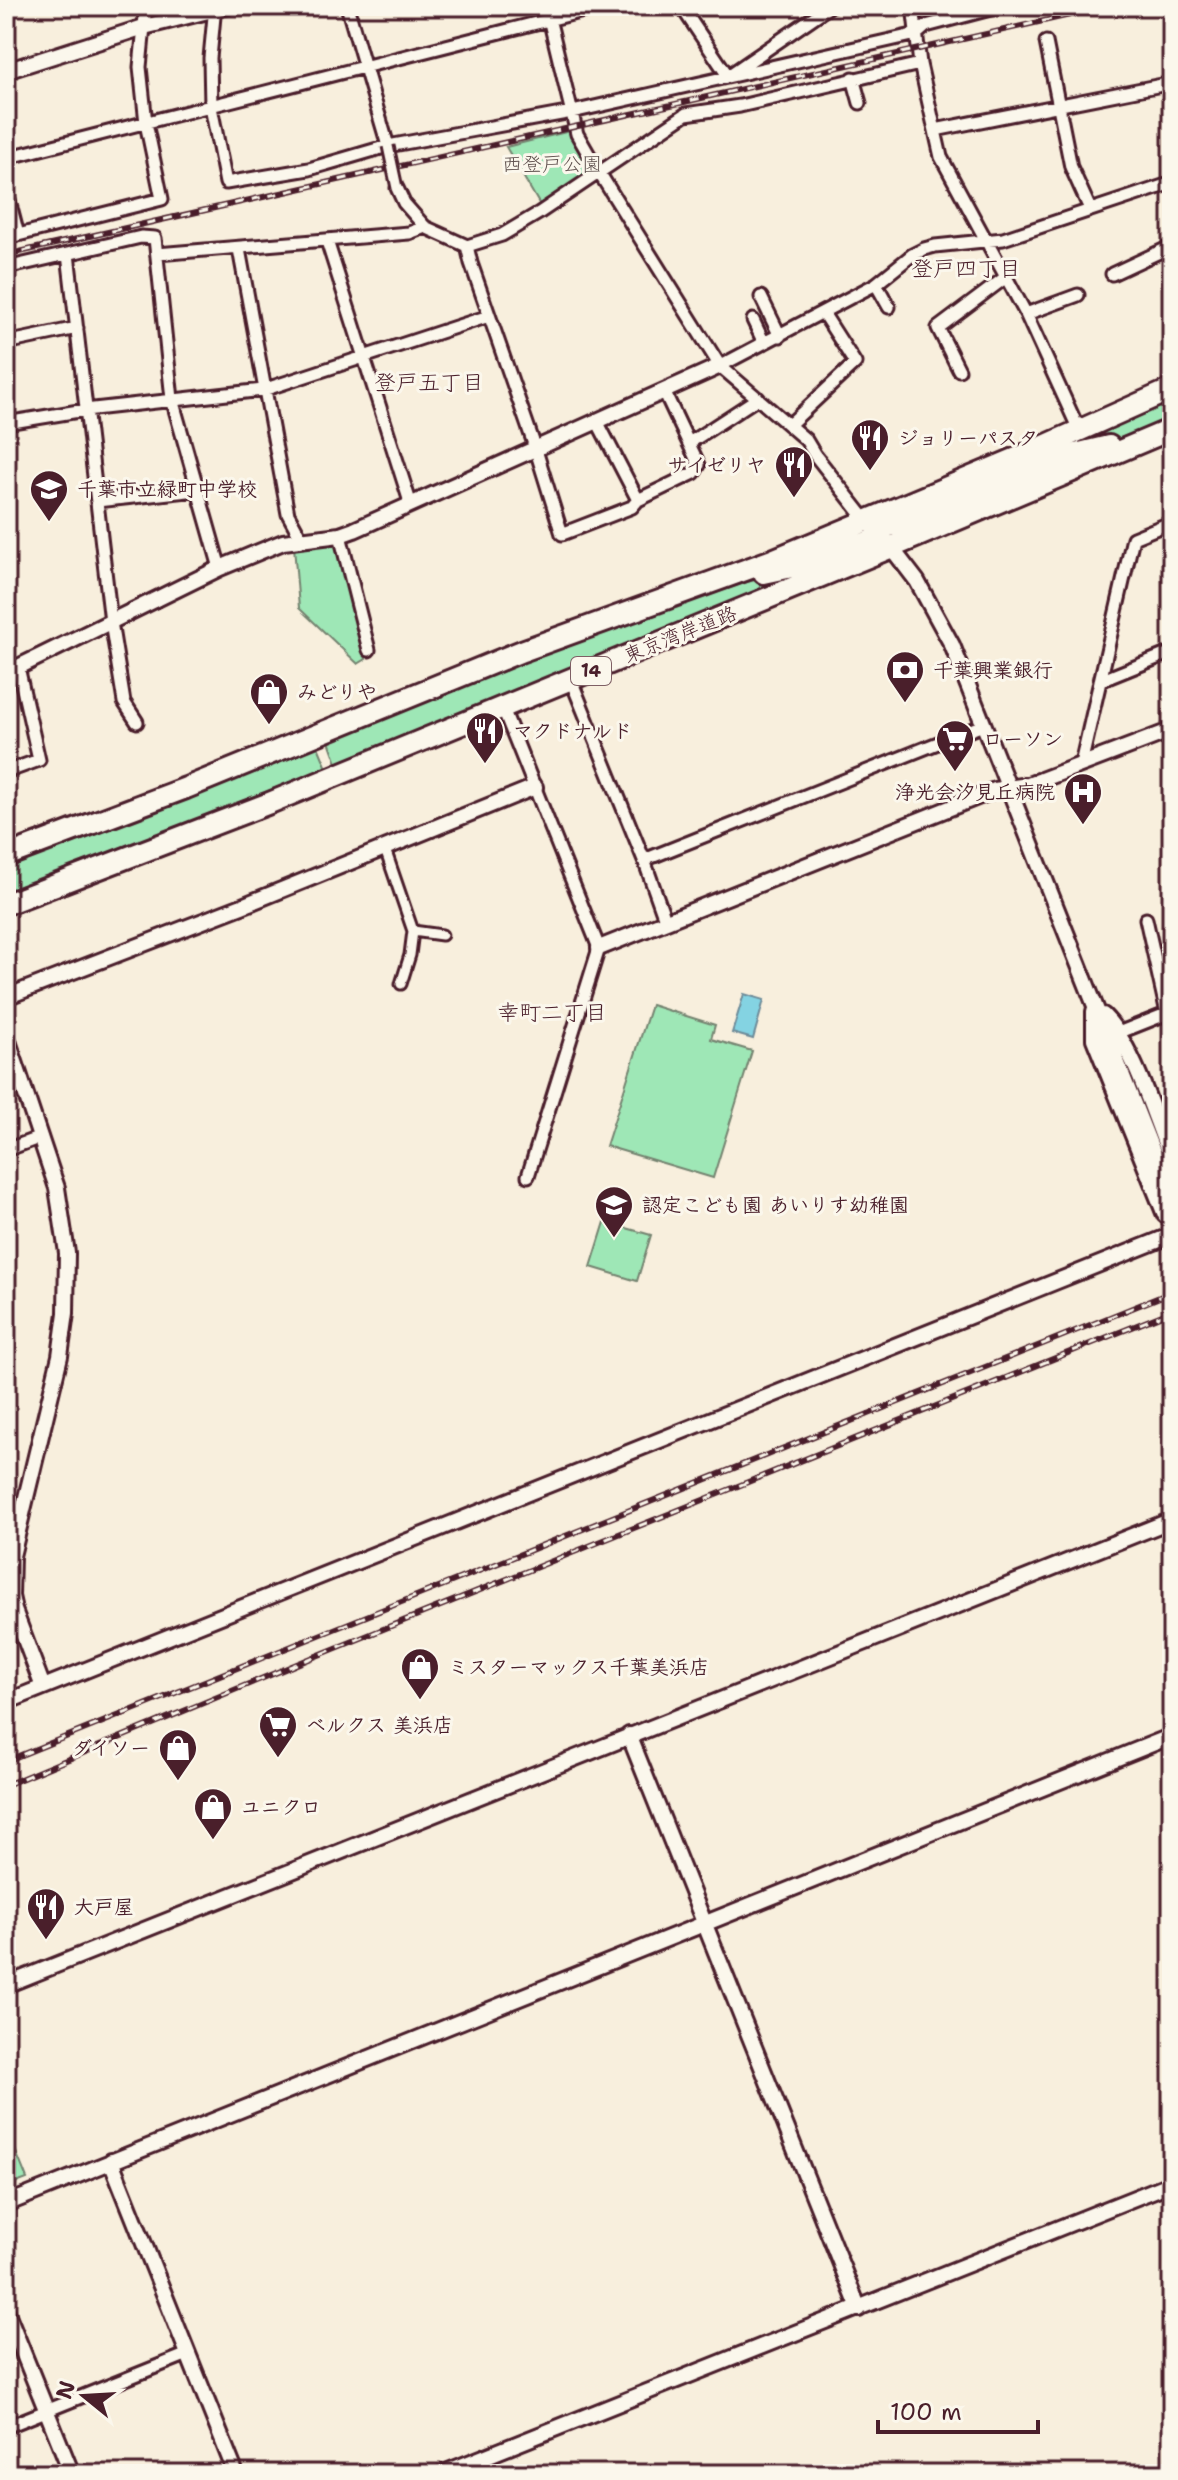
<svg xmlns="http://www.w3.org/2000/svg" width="1178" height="2480" font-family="'Shantell Sans','Klee One',sans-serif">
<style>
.green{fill:#9ee7b6;stroke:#748370;stroke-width:2}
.water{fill:#84d3e2;stroke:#6d8b99;stroke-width:2}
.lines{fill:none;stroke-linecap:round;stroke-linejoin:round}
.pedestrian-casing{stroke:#4a1f2b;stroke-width:15}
.minor-casing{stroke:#4a1f2b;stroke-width:17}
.tertiary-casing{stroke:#4a1f2b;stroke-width:20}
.trunk-casing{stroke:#4a1f2b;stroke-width:26}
.pedestrian{stroke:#fbf7ec;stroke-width:9}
.minor{stroke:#fbf7ec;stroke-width:11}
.tertiary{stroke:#fbf7ec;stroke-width:14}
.trunk{stroke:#fbf7ec;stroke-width:20}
.rail-casing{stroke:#4a1f2b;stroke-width:6}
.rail{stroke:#fbf7ec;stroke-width:3;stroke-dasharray:9;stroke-linecap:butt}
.pedestrian-bridge-casing{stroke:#4a1f2b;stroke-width:15;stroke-linecap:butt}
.pedestrian-bridge{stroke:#fbf7ec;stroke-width:9}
.labels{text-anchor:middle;stroke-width:6;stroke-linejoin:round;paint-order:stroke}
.shield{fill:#fbf7ec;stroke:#7f6065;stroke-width:2}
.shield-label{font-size:18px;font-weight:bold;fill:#4a1f2b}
.park-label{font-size:20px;fill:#5f514e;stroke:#fbf7ec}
.poi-label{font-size:20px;font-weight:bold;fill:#4a1f2b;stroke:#fbf7ec;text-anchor:start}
.street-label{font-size:20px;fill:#4a1f2b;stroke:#fbf7ec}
.neighbourhood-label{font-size:22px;fill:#4a1f2b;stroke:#fbf7ec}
</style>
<rect width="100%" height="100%" fill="#f8efdd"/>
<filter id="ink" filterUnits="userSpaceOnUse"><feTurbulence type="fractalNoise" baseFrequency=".0125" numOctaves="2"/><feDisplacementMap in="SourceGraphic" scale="16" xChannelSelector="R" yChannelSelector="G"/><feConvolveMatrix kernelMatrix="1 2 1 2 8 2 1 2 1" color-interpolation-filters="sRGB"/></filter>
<g filter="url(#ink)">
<path class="green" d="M 570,131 L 570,136 L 590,168 L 589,174 L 540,205 L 506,147 Z
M 1172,399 L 1172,419 L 900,520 Z
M 335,540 L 338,543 L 366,659 L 358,664 L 299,608 L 294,546 Z
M 856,550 L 723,608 L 337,763 L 329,741 L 520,661 L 747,582 L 799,570 Z
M 317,744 L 327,768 L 6,893 L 6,864 L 124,822 Z
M 651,1005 L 715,1025 L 711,1039 L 752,1051 L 713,1178 L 606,1146 Z
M 605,1222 L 651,1235 L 637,1281 L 591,1267 Z
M 6,2127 L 27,2179 L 6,2187 Z"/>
<path class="water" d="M 744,994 L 764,1000 L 753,1039 L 732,1033 Z"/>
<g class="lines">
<g class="pedestrian-casing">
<path id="pedestrian" d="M 387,855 L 413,931 L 410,955 L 401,984
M 413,931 L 442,935"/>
</g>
<g class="minor-casing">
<path id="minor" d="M 215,6 L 210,58 L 211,107 L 226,183 L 309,169 L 388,146 L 572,112 L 917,34 L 926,26 L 1002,6
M 347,6 L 388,146
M 546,6 L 577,134 L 600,174 L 720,366 L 806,440 L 815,455 L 866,520
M 681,6 L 728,76 L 830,6
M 913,6 L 920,64 L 941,157 L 1026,314 L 1079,430
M 1046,42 L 1071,167 L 1090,209
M 853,78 L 860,103
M 935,130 L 1172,83
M 6,158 L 603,6
M 397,188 L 404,203 L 425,227 L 467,246 L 471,263 L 535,447 L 562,534 L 632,507 L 638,500 L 597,421
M 6,189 L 18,235
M 6,238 L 162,199 L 146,123 L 140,67 L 146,6
M 327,241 L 411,505
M 467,246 L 502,235 L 539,213 L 686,114 L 740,106 L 920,64
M 239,249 L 288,514 L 301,538
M 68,254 L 111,622 L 124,702 L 137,722
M 157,254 L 409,233 L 425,227
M 6,268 L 141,237 L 155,238 L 172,399 L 220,568
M 1112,274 L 1172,246
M 876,284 L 889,307
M 761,297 L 780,336
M 1026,314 L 1078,295
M 753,320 L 764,343
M 6,343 L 77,328
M 720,366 L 876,284 L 912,255 L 924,249 L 935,246 L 1003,239 L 1172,183
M 959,370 L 938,328 L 1006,277
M 6,423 L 85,410 L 263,390 L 489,316
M 790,424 L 855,363 L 823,313
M 689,443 L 758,398
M 638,500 L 694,473 L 699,465 L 664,391
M 97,501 L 197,490
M 340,535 L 369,650
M 571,680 L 644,860 L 666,922
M 1100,681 L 1172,652
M 502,706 L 599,948 L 528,1176
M 1081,764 L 1133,538 L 1172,522
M 6,772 L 39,760 L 18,667
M 644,860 L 983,725
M 1146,919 L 1167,1013
M 1118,1033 L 1171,1012
M 6,1150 L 41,1137
M 6,2427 L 188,2354"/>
</g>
<g class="tertiary-casing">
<path id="tertiary" d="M 6,71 L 144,27 L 228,6
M 887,542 L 917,581 L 952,645 L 1172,1200
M 6,673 L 220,568 L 283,542 L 340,535 L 354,530 L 720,366
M 599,948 L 995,790 L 1028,785 L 1172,730
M 6,997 L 242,906 L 535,787
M 1094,1011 L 1094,1039 L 1165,1215 L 1172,1221
M 1103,1015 C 1134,1045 1155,1120 1172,1161
M 6,1035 L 57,1188 L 67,1253 L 66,1313 L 60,1356 L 12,1556 L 11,1596 L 14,1610 L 43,1687
M 6,1702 L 1172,1235
M 629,1735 L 859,2309
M 6,1985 L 1172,1520
M 111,2161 L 236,2474
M 6,2204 L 1172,1736
M 6,2310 L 72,2474
M 441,2474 L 1172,2183"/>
</g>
<g class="trunk-casing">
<path id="trunk" d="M 869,521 L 890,526 L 900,524 L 1059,458 L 1109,446
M 764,573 L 815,562 L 873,540 L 892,547
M 6,856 L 186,788 L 522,651 L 770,561 L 1029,453 L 1172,389
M 6,904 L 267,804 L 892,547 L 1172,429"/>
</g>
<use href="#pedestrian" class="pedestrian"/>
<use href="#minor" class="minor"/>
<use href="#tertiary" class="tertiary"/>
<use href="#trunk" class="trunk"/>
<g class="rail-casing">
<path id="rail" d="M 6,255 L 1110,6
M 6,1761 L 1172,1292
M 6,1785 L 304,1661 L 1172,1311"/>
</g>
<use href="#rail" class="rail"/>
<g class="pedestrian-bridge-casing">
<path id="pedestrian-bridge" d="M 388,146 L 397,188"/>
</g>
<use href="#pedestrian-bridge" class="pedestrian-bridge"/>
</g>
</g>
<defs>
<g id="restaurant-pin" transform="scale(2)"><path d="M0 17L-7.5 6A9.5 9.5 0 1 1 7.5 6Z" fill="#4a1f2b" stroke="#fbf7ec"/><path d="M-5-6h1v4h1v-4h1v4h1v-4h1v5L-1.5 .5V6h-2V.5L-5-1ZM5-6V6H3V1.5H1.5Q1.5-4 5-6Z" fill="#fff"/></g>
<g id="school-pin" transform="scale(2)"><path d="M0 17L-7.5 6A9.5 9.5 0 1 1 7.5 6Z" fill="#4a1f2b" stroke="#fbf7ec"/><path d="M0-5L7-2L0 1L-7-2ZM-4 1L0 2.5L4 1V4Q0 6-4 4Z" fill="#fff"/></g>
<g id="bank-pin" transform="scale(2)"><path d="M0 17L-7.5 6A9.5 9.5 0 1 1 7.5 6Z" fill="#4a1f2b" stroke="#fbf7ec"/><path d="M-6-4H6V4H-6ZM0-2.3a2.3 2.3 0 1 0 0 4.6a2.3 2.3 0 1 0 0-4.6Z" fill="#fff"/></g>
<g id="shop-pin" transform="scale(2)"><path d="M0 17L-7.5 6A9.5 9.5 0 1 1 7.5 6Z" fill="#4a1f2b" stroke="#fbf7ec"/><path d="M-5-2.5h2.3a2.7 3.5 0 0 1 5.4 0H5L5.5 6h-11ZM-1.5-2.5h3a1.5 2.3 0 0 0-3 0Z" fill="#fff"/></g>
<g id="supermarket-pin" transform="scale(2)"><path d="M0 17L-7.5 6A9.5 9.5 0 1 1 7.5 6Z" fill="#4a1f2b" stroke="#fbf7ec"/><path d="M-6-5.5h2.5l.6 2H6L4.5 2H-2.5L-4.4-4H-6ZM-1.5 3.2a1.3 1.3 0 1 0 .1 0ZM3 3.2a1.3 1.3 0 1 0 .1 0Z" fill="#fff"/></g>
<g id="hospital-pin" transform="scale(2)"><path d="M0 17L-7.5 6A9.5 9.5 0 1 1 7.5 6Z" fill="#4a1f2b" stroke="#fbf7ec"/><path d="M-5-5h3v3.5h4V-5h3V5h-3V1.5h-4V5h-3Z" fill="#fff"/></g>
</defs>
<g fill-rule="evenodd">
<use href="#restaurant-pin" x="870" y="438"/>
<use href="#restaurant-pin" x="794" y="465"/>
<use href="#school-pin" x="49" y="489"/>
<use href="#bank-pin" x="905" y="670"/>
<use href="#shop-pin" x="269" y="692"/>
<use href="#restaurant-pin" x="485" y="731"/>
<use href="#supermarket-pin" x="955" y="739"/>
<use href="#hospital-pin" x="1083" y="792"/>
<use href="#school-pin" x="614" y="1205"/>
<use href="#shop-pin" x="420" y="1667"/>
<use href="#supermarket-pin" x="278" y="1725"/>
<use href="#shop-pin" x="178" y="1748"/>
<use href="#shop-pin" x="213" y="1807"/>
<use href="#restaurant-pin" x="46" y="1907"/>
</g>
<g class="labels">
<rect class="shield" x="571" y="657" width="40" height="28" rx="6"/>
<g class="shield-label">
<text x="591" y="677">14</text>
</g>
<g class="park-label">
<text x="552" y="171">西登戸公園</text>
</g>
<g class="poi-label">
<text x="898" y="445">ジョリーパスタ</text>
<text x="766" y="472" text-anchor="end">サイゼリヤ</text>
<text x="77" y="496">千葉市立緑町中学校</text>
<text x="933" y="677">千葉興業銀行</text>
<text x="297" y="699">みどりや</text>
<text x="513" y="738">マクドナルド</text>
<text x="983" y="746">ローソン</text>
<text x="1055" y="799" text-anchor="end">浄光会汐見丘病院</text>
<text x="642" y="1212">認定こども園 あいりす幼稚園</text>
<text x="448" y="1674">ミスターマックス千葉美浜店</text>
<text x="306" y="1732">ベルクス 美浜店</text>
<text x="150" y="1755" text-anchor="end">ダイソー</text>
<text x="241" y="1814">ユニクロ</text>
<text x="74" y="1914">大戸屋</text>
</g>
<g class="street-label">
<text transform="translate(680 634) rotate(-22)" y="7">東京湾岸道路</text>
</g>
<g class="neighbourhood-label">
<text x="966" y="276">登戸四丁目</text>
<text x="429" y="390">登戸五丁目</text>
<text x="552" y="1020">幸町二丁目</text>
</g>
</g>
<rect width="1178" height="2480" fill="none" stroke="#fbf7ec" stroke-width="32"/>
<rect x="16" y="16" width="1146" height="2448" fill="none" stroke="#4a1f2b" stroke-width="3" filter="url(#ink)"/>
<g transform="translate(84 2396) rotate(288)" stroke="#fbf7ec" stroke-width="6" paint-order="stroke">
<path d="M0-6L14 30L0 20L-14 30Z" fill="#4a1f2b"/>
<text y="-12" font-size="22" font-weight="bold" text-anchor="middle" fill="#4a1f2b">N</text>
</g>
<path d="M878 2420v12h160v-12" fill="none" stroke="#4a1f2b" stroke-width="4"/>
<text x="890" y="2420" font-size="24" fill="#4a1f2b" stroke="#fbf7ec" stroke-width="6" paint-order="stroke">100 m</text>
</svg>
